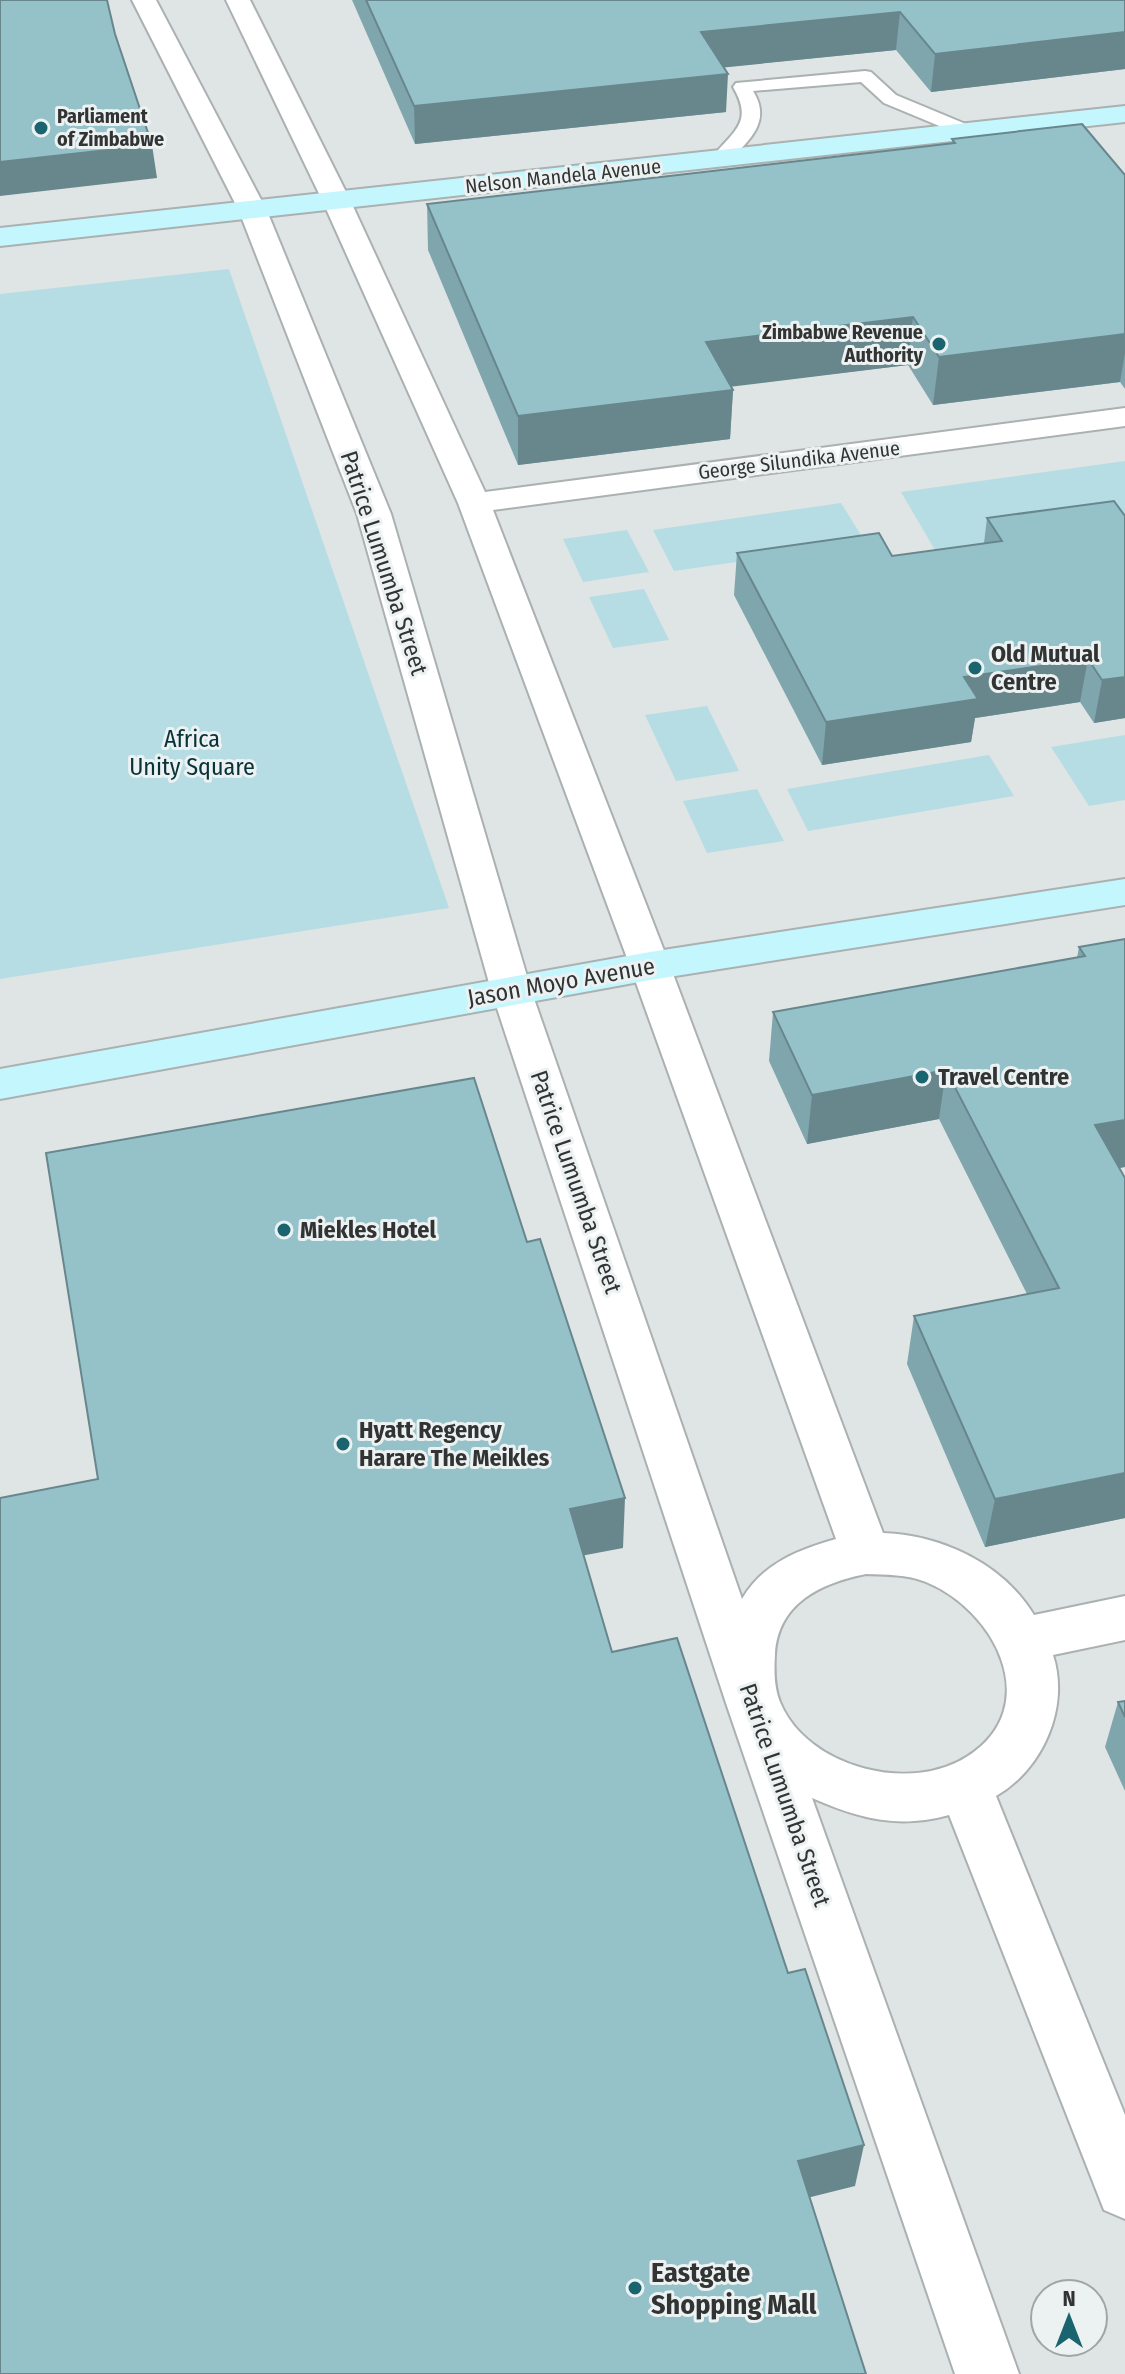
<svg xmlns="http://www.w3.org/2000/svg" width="1125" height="2374" font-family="'Fira Sans Condensed',sans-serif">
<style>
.green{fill:#b6dde4}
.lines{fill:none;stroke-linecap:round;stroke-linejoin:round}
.lane-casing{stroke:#abb0b1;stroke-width:4}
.street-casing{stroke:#abb0b1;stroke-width:4}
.secondary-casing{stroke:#abb0b1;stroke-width:4}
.lane{fill:#fff;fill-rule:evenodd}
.street{fill:#fff;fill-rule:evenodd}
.secondary{fill:#c4f6fe;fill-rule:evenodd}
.wall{fill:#80a6ad}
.shaded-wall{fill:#68878d}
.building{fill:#95c1c9;stroke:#68878d;stroke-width:2}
.poi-dot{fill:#19646f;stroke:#ecf1f2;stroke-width:3}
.labels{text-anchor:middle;stroke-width:6;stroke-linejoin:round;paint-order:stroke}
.far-poi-label{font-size:20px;font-weight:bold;fill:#323434;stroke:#ecf1f2;text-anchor:start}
.far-street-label{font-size:20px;fill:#323434;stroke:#ecf1f2}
.street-label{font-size:24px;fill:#323434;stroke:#ecf1f2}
.poi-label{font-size:24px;font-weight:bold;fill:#323434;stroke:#ecf1f2;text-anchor:start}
.park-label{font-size:24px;fill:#073339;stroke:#ecf1f2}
.near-poi-label{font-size:28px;font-weight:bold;fill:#323434;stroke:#ecf1f2;text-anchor:start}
</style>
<rect width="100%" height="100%" fill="#dfe4e5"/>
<path class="green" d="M 229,269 L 449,908 L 0,979 L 0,294 Z
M 1125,461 L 1125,527 L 942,562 L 901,492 Z
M 841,503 L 866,543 L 674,571 L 653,530 Z
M 627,530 L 649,572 L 583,582 L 563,539 Z
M 644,589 L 669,640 L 613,648 L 589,597 Z
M 707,706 L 739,771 L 676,781 L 645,715 Z
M 1125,735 L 1125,800 L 1089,806 L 1051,747 Z
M 989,755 L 1014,796 L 808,831 L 787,789 Z
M 757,789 L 784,841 L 707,853 L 683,801 Z"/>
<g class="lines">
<g class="lane-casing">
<path id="lane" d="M 865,71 L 871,72 L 896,95 L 973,127 L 976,131 L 973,135 L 961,135 L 884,103 L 861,82 L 753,91 C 773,123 747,142 727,163 L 713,163 L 711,159 C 731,132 755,124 733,87 L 736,83 Z"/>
</g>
<g class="street-casing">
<path id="street" d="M 132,0 L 156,0 L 267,211 L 391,514 L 531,990 L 742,1599 C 763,1563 798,1550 836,1539 L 630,966 L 458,503 L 323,202 L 226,0 L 250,0 L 351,202 L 485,492 L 1125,408 L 1125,426 L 493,510 L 670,966 L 883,1533 C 942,1535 1003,1564 1034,1615 L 1125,1596 L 1125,1640 L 1053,1655 C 1070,1707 1043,1769 996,1796 L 1125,2115 L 1125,2219 L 1104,2210 L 949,1815 C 898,1829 860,1819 812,1798 L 1019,2374 L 955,2374 L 726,1703 L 491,990 L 357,514 L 239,211 ZM 866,1574 C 886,1575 907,1574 926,1582 C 995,1610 1045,1706 968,1756 C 911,1794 807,1768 780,1702 C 774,1687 774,1671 775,1654 C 778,1603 821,1583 866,1574 Z"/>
</g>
<g class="secondary-casing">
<path id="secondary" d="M 1125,106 L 1125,122 L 0,246 L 0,228 Z
M 1125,879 L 1125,905 L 650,980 L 0,1099 L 0,1069 L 650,952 Z"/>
</g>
<use href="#lane" class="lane"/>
<use href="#street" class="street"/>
<use href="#secondary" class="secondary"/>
</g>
<path class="wall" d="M 352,0 L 1125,0 L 1125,69 L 931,92 L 896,50 L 724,67 L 726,112 L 415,144 Z
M 952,139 L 1125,175 L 1125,389 L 1120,382 L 933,405 L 908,365 L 731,386 L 733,390 L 730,439 L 518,465 L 428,250 L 427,204 L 952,143 Z
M 1125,516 L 1125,718 L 1094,723 L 1080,702 L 975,718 L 971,742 L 822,765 L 734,595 L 737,553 L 892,556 L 984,543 L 987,518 Z
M 1125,939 L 1125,1167 L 1119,1168 L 1125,1178 L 1125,1518 L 985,1547 L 907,1364 L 914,1316 L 1027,1294 L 939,1119 L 807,1144 L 769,1061 L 773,1012 L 1077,958 L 1079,947 Z
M 1125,1701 L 1125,1791 L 1105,1747 L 1118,1702 Z"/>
<path class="shaded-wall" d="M 900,12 L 896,50 L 699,70 L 701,32 Z
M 1125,32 L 1125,69 L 931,92 L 935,54 Z
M 728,74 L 726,112 L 415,144 L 414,106 Z
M 152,145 L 157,178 L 0,196 L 0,162 Z
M 913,317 L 908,365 L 704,390 L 706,342 Z
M 1125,334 L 1125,353 L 1120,382 L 933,405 L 939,357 Z
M 733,390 L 730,439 L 518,465 L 518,416 Z
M 1088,659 L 1080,702 L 975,718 L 971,742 L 822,765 L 826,722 L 964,677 Z
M 1125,677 L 1125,718 L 1094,723 L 1102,680 Z
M 946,1070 L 939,1119 L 807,1144 L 812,1095 Z
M 1125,1120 L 1125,1167 L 1084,1174 L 1095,1125 Z
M 1125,1473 L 1125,1518 L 985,1547 L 995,1499 Z
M 625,1498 L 623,1548 L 570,1558 L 570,1509 Z
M 864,2145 L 855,2186 L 791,2202 L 798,2161 Z"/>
<path class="building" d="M 0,0 L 107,0 L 115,34 L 152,145 L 0,162 Z
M 366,0 L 1125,0 L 1125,32 L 935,54 L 900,12 L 701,32 L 728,74 L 414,106 Z
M 1082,124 L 1125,175 L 1125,334 L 939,357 L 913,317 L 706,342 L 733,390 L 518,416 L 427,204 L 955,143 L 952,139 Z
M 1114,501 L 1125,516 L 1125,677 L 1102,680 L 1088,659 L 964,677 L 978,699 L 826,722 L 737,553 L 879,533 L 892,556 L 1002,541 L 987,518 Z
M 1125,939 L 1125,1120 L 1095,1125 L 1125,1178 L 1125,1473 L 995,1499 L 914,1316 L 1059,1288 L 946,1070 L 812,1095 L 773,1012 L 1085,956 L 1079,947 Z
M 474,1078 L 527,1242 L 540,1239 L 625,1498 L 570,1509 L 612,1652 L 677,1638 L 788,1973 L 805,1969 L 864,2145 L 798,2161 L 866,2374 L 0,2374 L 0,1498 L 98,1479 L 46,1153 Z
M 1125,1701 L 1125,1717 L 1118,1702 Z"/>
<g class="poi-dot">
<circle cx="41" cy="128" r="8"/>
<circle cx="939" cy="344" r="8"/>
<circle cx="975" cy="668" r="8"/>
<circle cx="922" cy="1077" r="8"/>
<circle cx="284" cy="1230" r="8"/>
<circle cx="343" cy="1444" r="8"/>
<circle cx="635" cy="2288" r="8"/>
</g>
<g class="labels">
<g class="far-poi-label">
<text x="57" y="123">Parliament<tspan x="57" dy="23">of Zimbabwe</tspan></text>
<text x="923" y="339" text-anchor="end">Zimbabwe Revenue<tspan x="923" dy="23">Authority</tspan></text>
</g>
<g class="far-street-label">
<text transform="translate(563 176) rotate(-6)" y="7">Nelson Mandela Avenue</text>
<text transform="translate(799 460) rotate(-7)" y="7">George Silundika Avenue</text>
</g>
<g class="street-label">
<text transform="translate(384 563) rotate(72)" y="8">Patrice Lumumba Street</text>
<text transform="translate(561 982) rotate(-10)" y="8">Jason Moyo Avenue</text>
<text transform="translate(576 1182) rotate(71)" y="8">Patrice Lumumba Street</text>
<text transform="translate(785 1795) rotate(71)" y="8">Patrice Lumumba Street</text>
</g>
<g class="poi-label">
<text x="991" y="662">Old Mutual<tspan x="991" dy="28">Centre</tspan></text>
<text x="938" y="1085">Travel Centre</text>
<text x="300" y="1238">Miekles Hotel</text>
<text x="359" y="1438">Hyatt Regency<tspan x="359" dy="28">Harare The Meikles</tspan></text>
</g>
<g class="park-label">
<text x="192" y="747">Africa<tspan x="192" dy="28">Unity Square</tspan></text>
</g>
<g class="near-poi-label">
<text x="651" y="2282">Eastgate<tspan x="651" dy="32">Shopping Mall</tspan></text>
</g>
</g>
<g transform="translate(1069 2318)"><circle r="38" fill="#ecf1f2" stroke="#a2a5a6" stroke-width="2"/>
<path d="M0-6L14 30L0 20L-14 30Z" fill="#19646f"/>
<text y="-12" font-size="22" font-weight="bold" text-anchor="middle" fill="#323434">N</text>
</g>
</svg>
